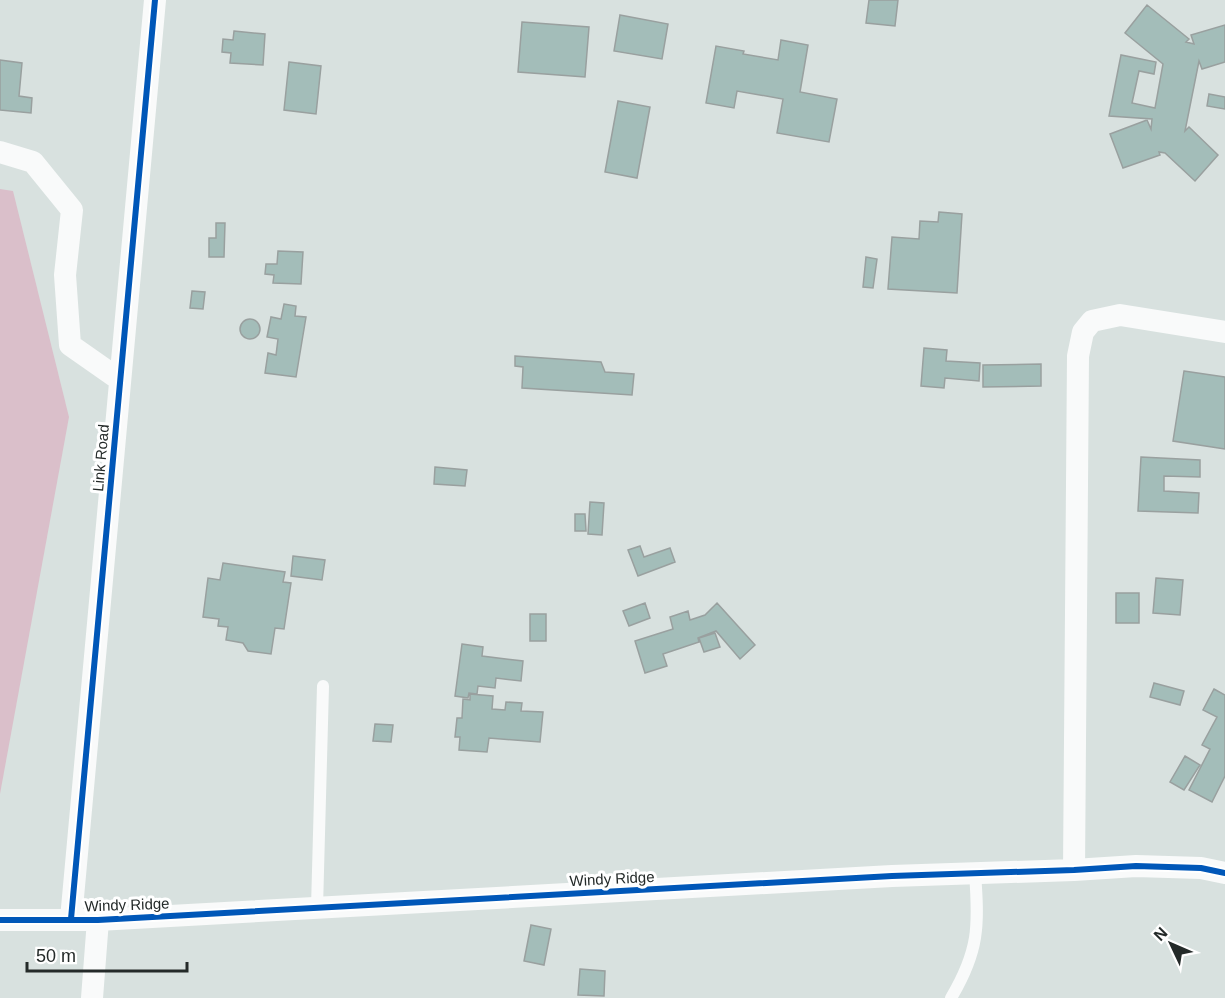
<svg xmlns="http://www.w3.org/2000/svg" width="1225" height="998" font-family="Helvetica,sans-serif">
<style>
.green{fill:#dabfca}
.building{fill:#a3bdb9;stroke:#99a09f;stroke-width:1.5}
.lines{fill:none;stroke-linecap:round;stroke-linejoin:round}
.lane{stroke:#f9fafa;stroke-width:12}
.street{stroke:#f9fafa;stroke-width:22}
.cycleway-casing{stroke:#fff;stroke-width:10}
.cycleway{stroke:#0057b8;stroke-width:6}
.labels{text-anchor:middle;stroke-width:6;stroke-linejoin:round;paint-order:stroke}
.street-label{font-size:15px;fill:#242a29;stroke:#fff}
</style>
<rect width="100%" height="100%" fill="#d8e1df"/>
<path class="green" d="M 0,189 L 13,191 L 69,417 L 0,794 Z"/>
<path class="building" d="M 869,0 L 898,0 L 895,26 L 866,23 Z
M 1147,5 L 1189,39 L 1186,42 L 1194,44 L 1191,35 L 1225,25 L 1225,62 L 1202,69 L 1199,61 L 1185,131 L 1189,127 L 1218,155 L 1195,181 L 1165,153 L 1159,152 L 1160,155 L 1123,168 L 1110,134 L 1147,120 L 1151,129 L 1152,119 L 1109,116 L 1121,55 L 1156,62 L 1154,74 L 1139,71 L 1132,103 L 1155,108 L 1163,64 L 1125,33 Z
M 620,15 L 668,24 L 662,59 L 614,51 Z
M 522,22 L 589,27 L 585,77 L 518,72 Z
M 234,31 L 265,34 L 263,65 L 230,63 L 231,53 L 222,52 L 223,39 L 233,40 Z
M 781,40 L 808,45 L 800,92 L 837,99 L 829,142 L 777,133 L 783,99 L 737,91 L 734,108 L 706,103 L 716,46 L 744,51 L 743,54 L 778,60 Z
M 0,60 L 22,63 L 19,96 L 32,98 L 31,113 L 0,110 Z
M 289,62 L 321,66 L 316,114 L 284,110 Z
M 1209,94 L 1225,97 L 1225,109 L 1207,106 Z
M 618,101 L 650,107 L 637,178 L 605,172 Z
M 939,212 L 962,214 L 957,293 L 888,289 L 892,237 L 919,239 L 920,221 L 938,222 Z
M 216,223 L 225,223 L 224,257 L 209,257 L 209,238 L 216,238 Z
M 278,251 L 303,252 L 301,284 L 273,283 L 274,275 L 265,274 L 266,264 L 277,264 Z
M 866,257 L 877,259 L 873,288 L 863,287 Z
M 192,291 L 205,292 L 203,309 L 190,308 Z
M 284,304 L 296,306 L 295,316 L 306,317 L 296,377 L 265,373 L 268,353 L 276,355 L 278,339 L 267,337 L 271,317 L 281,319 Z
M240 329a10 10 0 1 1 20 0a10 10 0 1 1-20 0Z
M 924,348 L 947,350 L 946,361 L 980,363 L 979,381 L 945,378 L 944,388 L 921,386 Z
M 515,356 L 601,362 L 605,372 L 634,374 L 632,395 L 522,388 L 523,367 L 515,366 Z
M 1041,364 L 1041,386 L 983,387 L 983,365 Z
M 1184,371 L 1225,377 L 1225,449 L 1173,441 Z
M 1141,457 L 1200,460 L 1200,477 L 1164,476 L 1164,491 L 1199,493 L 1198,513 L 1138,511 Z
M 435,467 L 467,470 L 465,486 L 434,484 Z
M 590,502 L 604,503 L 602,535 L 588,534 Z
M 575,514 L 585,514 L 586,531 L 575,531 Z
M 640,546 L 644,557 L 670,548 L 675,562 L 638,576 L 628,550 Z
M 293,556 L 325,560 L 322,580 L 291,576 Z
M 223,563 L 285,572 L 283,582 L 291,583 L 284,629 L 275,628 L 271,654 L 248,651 L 243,643 L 226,640 L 228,627 L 218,626 L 219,619 L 203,617 L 208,578 L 220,580 Z
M 1156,578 L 1183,580 L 1180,615 L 1153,613 Z
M 1116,593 L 1139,593 L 1139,623 L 1116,623 Z
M 645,603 L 650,618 L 629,626 L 623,611 Z
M 717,603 L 755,645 L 740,659 L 716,631 L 698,638 L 699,642 L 663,654 L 667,666 L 645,673 L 635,641 L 673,629 L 670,617 L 688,611 L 690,620 L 705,615 Z
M 530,614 L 546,614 L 546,641 L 530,641 Z
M 715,633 L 720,647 L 704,652 L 699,638 Z
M 462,644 L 483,647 L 482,656 L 523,661 L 521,681 L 496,678 L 495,688 L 478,686 L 477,694 L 469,693 L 468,698 L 455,696 Z
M 1154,683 L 1184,691 L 1180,705 L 1150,697 Z
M 1214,689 L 1225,695 L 1225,776 L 1212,802 L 1189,790 L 1210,749 L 1202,745 L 1217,717 L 1203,710 Z
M 470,694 L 493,696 L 492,709 L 505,710 L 506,702 L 522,703 L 521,711 L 543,712 L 540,742 L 489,738 L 487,752 L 459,750 L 460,737 L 455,737 L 457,718 L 462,718 L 463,699 L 470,700 Z
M 375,724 L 393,725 L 391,742 L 373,741 Z
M 1185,756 L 1200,765 L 1184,790 L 1170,782 Z
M 531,925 L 551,929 L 544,965 L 524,961 Z
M 580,969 L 605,971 L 604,996 L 578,995 Z"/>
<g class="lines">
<path class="lane" d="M 317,908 L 323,686
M 951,998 C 979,951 979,926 975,873"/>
<path class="street" d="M 0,152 L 33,162 L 72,210 L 65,275 L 70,345 L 120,380
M 1074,870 L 1078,356 L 1083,332 L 1092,321 L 1120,315 L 1225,332
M 71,919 L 155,0
M 0,920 L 98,920 L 892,876 L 1074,870 L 1136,866 L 1201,868 L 1225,873
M 92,998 L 98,920"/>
<g class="cycleway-casing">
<path id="cycleway" d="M 71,919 L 155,0
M 0,920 L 98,920 L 892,876 L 1074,870 L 1136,866 L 1201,868 L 1225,873"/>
</g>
<use href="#cycleway" class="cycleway"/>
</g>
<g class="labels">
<g class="street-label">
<text transform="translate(101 458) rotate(-85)" y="5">Link Road</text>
<text transform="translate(612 879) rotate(-3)" y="5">Windy Ridge</text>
<text transform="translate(127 905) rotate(-2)" y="5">Windy Ridge</text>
</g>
</g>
<g transform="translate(1171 944) rotate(314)" stroke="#ffffff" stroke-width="4.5" paint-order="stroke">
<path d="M0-4.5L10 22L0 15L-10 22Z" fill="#242a29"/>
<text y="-9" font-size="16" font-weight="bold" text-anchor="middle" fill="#242a29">N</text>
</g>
<path d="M27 962v9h160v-9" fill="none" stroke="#242a29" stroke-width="3"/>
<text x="36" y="962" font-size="18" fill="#242a29" stroke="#ffffff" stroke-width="4.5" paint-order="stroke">50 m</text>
</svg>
